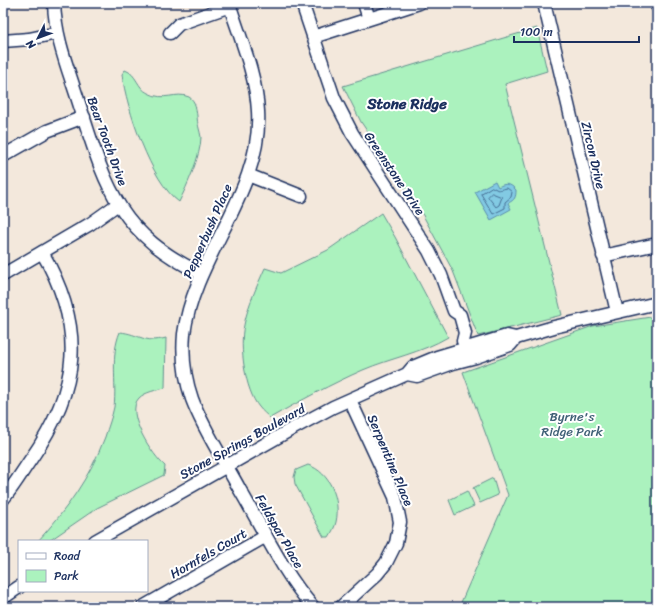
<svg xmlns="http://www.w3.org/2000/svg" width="660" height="610" font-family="Sriracha,sans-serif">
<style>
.green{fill:#abf2be;stroke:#63908e}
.water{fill:#82cae3;stroke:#598cae}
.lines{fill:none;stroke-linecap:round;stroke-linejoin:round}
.shore{stroke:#446d93;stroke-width:1}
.minor-casing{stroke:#1b2f5e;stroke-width:15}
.minor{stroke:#fff;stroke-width:12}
.labels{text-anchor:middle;stroke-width:4;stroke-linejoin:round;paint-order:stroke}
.street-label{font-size:13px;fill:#1b2f5e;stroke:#fff}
.park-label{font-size:13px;fill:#3f6076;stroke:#fff}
.quarter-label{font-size:15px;font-weight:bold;fill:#1b2f5e;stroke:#fff}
</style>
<rect width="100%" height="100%" fill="#f3e8dc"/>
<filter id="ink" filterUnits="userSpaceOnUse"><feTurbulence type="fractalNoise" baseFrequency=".025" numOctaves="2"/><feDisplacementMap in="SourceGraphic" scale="8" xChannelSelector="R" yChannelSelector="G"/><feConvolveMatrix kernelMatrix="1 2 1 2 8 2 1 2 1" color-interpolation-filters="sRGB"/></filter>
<g filter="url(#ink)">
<path class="green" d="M 537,28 L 547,71 L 505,84 L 562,315 L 478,336 L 453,271 L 419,208 L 361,122 L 343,86 Z
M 125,70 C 137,74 137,88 148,93 C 164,102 176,91 189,97 C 196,101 196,110 197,116 C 197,123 200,131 201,137 C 201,155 187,186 179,202 C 151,182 126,107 122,74 Z
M 381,213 L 395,237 L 448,337 C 421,353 391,358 363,370 C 331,384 300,401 270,418 C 267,415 262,411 259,407 C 245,390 239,347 244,325 C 248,305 257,286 265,268 L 281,273 L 328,250 Z
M 657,316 L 657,607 L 459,607 L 508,495 L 463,372 L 593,326 Z
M 120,332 C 140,334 144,344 166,338 L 165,388 C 157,390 145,392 139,398 C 124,413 153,456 165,466 L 164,475 L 97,508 L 49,541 L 38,541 C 67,509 90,477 105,437 C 108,427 112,417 114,407 C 117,382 110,356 120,332 Z
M 308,465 C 330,472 341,500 336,522 C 335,527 332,532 329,537 L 324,537 L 295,484 L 294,477 L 296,470 Z
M 493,478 L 498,495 L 480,503 L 473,488 Z
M 467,491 L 474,506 L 455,515 L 449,500 Z"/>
<path class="water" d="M 495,181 L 498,187 C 505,183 510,183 516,190 C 516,197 515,200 508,203 L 511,209 L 491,220 L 475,192 Z"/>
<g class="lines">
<path class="shore" d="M 492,187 L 498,190 L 507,188 L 512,192 L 511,197 L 505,202 L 505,208 L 493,214 L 481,194 Z
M 492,193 L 502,197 L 499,205 L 496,207 L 488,197 Z"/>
<g class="minor-casing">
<path id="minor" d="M 54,3 C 55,36 67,66 77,97 C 105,183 115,232 202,274
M 229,3 C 240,38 256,74 258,111 C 263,191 194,256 184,334 C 182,356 185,379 192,399 C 204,431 224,460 240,490 C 263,529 283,573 313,607
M 302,3 L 334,98 L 352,133 L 429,251 L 441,275 L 454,311 L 460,315 L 465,333 L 463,341
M 364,3 L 369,19
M 544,3 L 617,312
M 656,3 L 657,6
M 170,33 L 179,24 L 230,6
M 313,37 L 419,3
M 3,41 L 29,39 L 57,33
M 3,156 L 47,131 L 84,117
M 248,175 L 301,196
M 603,256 L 657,244
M 3,275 L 90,224 L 118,204
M 407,374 L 417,376 L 453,363 L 476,357 L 510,345 L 516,338
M 3,499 C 14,486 22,472 31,459 C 80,388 86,328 42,252
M 95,541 L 290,430 L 333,407 L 407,374 L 413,367 L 437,357 L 507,336 L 516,338 L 554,327 L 657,303
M 3,598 L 19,587
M 143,607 L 266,536
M 341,607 L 377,574 L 386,563 L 396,543 L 400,522 L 395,497 L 350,400"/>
</g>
<use href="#minor" class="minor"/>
</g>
</g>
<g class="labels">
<g class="street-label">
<text transform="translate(108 141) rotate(70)" y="5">Bear Tooth Drive</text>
<text transform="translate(594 155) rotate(77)" y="5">Zircon Drive</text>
<text transform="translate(395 173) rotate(56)" y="5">Greenstone Drive</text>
<text transform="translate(207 231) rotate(-66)" y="5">Pepperbush Place</text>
<text transform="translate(242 441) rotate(-29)" y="5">Stone Springs Boulevard</text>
<text transform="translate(391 460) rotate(67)" y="5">Serpentine Place</text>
<text transform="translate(280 531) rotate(60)" y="5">Feldspar Place</text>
<text transform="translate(208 553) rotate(-30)" y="5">Hornfels Court</text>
</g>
<g class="park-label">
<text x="572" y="421">Byrne's<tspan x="572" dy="15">Ridge Park</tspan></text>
</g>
<g class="quarter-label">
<text x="407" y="109">Stone Ridge</text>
</g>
</g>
<rect width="660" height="610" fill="none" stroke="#fff" stroke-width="16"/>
<rect x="8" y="8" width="644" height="594" fill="none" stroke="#1b2f5e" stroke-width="1.5" filter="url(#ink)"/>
<rect x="18" y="540" width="130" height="52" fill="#ffffff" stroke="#a4acbf"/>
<rect x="26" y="553" width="20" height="6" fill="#ffffff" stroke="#a4acbf"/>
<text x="54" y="560" font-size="12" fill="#1b2f5e">Road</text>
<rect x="26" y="570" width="20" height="12" fill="#abf2be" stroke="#a4acbf"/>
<text x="54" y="580" font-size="12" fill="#1b2f5e">Park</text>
<g transform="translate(38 38) rotate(228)" stroke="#ffffff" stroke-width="3" paint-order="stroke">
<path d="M0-3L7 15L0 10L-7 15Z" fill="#1b2f5e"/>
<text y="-6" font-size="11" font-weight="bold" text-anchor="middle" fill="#1b2f5e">N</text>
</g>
<path d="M514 36v6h125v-6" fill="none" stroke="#1b2f5e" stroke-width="2"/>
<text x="520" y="36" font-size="12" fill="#1b2f5e" stroke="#ffffff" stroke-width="3" paint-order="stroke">100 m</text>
</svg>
